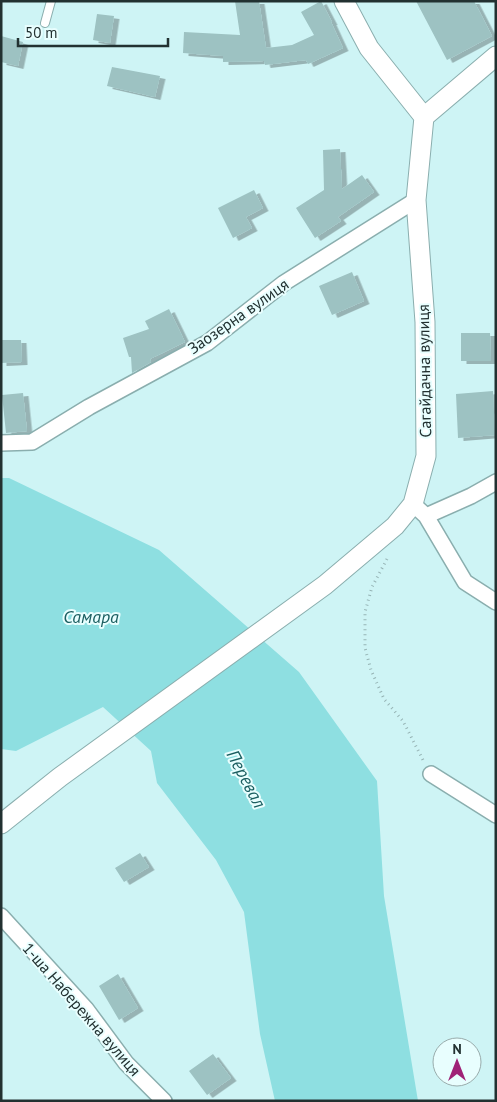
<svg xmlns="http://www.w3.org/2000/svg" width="497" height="1102" font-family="'PT Sans',sans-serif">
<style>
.water{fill:#8edfe1}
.building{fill:#9dc2c2;filter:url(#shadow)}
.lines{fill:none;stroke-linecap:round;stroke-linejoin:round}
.service-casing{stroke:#8aaeae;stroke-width:10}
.minor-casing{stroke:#8aaeae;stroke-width:18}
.tertiary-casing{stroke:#8aaeae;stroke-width:21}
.path{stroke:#96b4b5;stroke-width:3;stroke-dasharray:1 4;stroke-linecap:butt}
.service{stroke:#fff;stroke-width:8}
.minor{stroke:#fff;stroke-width:15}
.tertiary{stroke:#fff;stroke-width:19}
.labels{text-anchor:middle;stroke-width:4;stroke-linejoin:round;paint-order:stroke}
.street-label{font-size:16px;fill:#223131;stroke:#e8fefe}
.water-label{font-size:18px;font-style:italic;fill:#1a5e60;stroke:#e8fefe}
</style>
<defs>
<filter id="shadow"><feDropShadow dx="5.5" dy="3" stdDeviation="0" flood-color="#0004"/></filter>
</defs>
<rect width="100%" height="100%" fill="#cef4f5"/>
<path class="water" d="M 1,478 L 9,478 L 159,550 L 299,672 L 377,781 L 384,896 L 418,1101 L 275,1101 L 260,1034 L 244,912 L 216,860 L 157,783 L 151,751 L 103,707 L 16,751 L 1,749 Z"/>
<path class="building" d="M 235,1 L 259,1 L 266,48 L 292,45 L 314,35 L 301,12 L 321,1 L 332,22 L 331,22 L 343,48 L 308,64 L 306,60 L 265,65 L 264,61 L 223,62 L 223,56 L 183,53 L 184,32 L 240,35 Z
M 416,1 L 474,1 L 492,36 L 447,60 Z
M 97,14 L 114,16 L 110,43 L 93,40 Z
M 1,36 L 23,42 L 18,66 L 1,62 Z
M 112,67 L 160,76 L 155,97 L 107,86 Z
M 340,149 L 342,189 L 362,175 L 374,192 L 338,217 L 341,221 L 315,238 L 296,208 L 324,190 L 323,150 Z
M 254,190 L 263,208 L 246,217 L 252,228 L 233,238 L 218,208 Z
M 352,272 L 364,301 L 332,315 L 319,286 Z
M 169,309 L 185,342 L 150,359 L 151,362 L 132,373 L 131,357 L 129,357 L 123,338 L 149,329 L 145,321 Z
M 461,333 L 490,333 L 491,361 L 461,361 Z
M 1,340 L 21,340 L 22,362 L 1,363 Z
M 493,391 L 495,435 L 458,438 L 456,394 Z
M 23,393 L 27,431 L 6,433 L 2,395 Z
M 140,853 L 149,867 L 124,882 L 115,868 Z
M 118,974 L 138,1008 L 119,1020 L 99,986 Z
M 213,1054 L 231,1078 L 207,1095 L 189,1071 Z"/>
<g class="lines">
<g class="service-casing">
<path id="service" d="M 45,23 L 51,1"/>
</g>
<g class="minor-casing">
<path id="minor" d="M 1,443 L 32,442 L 89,407 L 207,343 L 284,283 L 416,200
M 413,504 L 426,516 L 465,582 L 496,602
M 426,516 L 471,496 L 496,482
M 431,774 L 496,815
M 1,916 L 86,1009 L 126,1063 L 164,1101"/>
</g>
<g class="tertiary-casing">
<path id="tertiary" d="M 344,1 L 369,48 L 424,117
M 424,117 L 496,56
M 1,824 L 60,777 L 325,585 L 395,526 L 413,504 L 426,456 L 425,322 L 416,200 L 424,117"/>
</g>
<path class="path" d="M 387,559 L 372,587 L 365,612 L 365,648 L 371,670 L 384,699 L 403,721 L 423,760"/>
<use href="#service" class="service"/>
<use href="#minor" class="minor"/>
<use href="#tertiary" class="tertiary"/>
</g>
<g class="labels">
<g class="street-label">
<text transform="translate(238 316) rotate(-35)" y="6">Заозерна вулиця</text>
<text transform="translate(424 371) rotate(-91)" y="6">Сагайдачна вулиця</text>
<text transform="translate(82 1009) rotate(49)" y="6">1-ша Набережна вулиця</text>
</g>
<g class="water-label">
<text x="91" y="623">Самара</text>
<text transform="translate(246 779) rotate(62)" y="6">Перевал</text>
</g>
</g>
<rect width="497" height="1102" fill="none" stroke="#223131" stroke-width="5"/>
<g transform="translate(457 1062)"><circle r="24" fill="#e8fefe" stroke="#99acac"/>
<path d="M0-4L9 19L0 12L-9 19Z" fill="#9f2277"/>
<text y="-8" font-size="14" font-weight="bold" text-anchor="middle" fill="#223131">N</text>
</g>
<path d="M18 38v8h150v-8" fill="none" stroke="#223131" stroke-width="2.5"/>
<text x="25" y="38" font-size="15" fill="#223131" stroke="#e8fefe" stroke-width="4" paint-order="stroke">50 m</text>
</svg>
